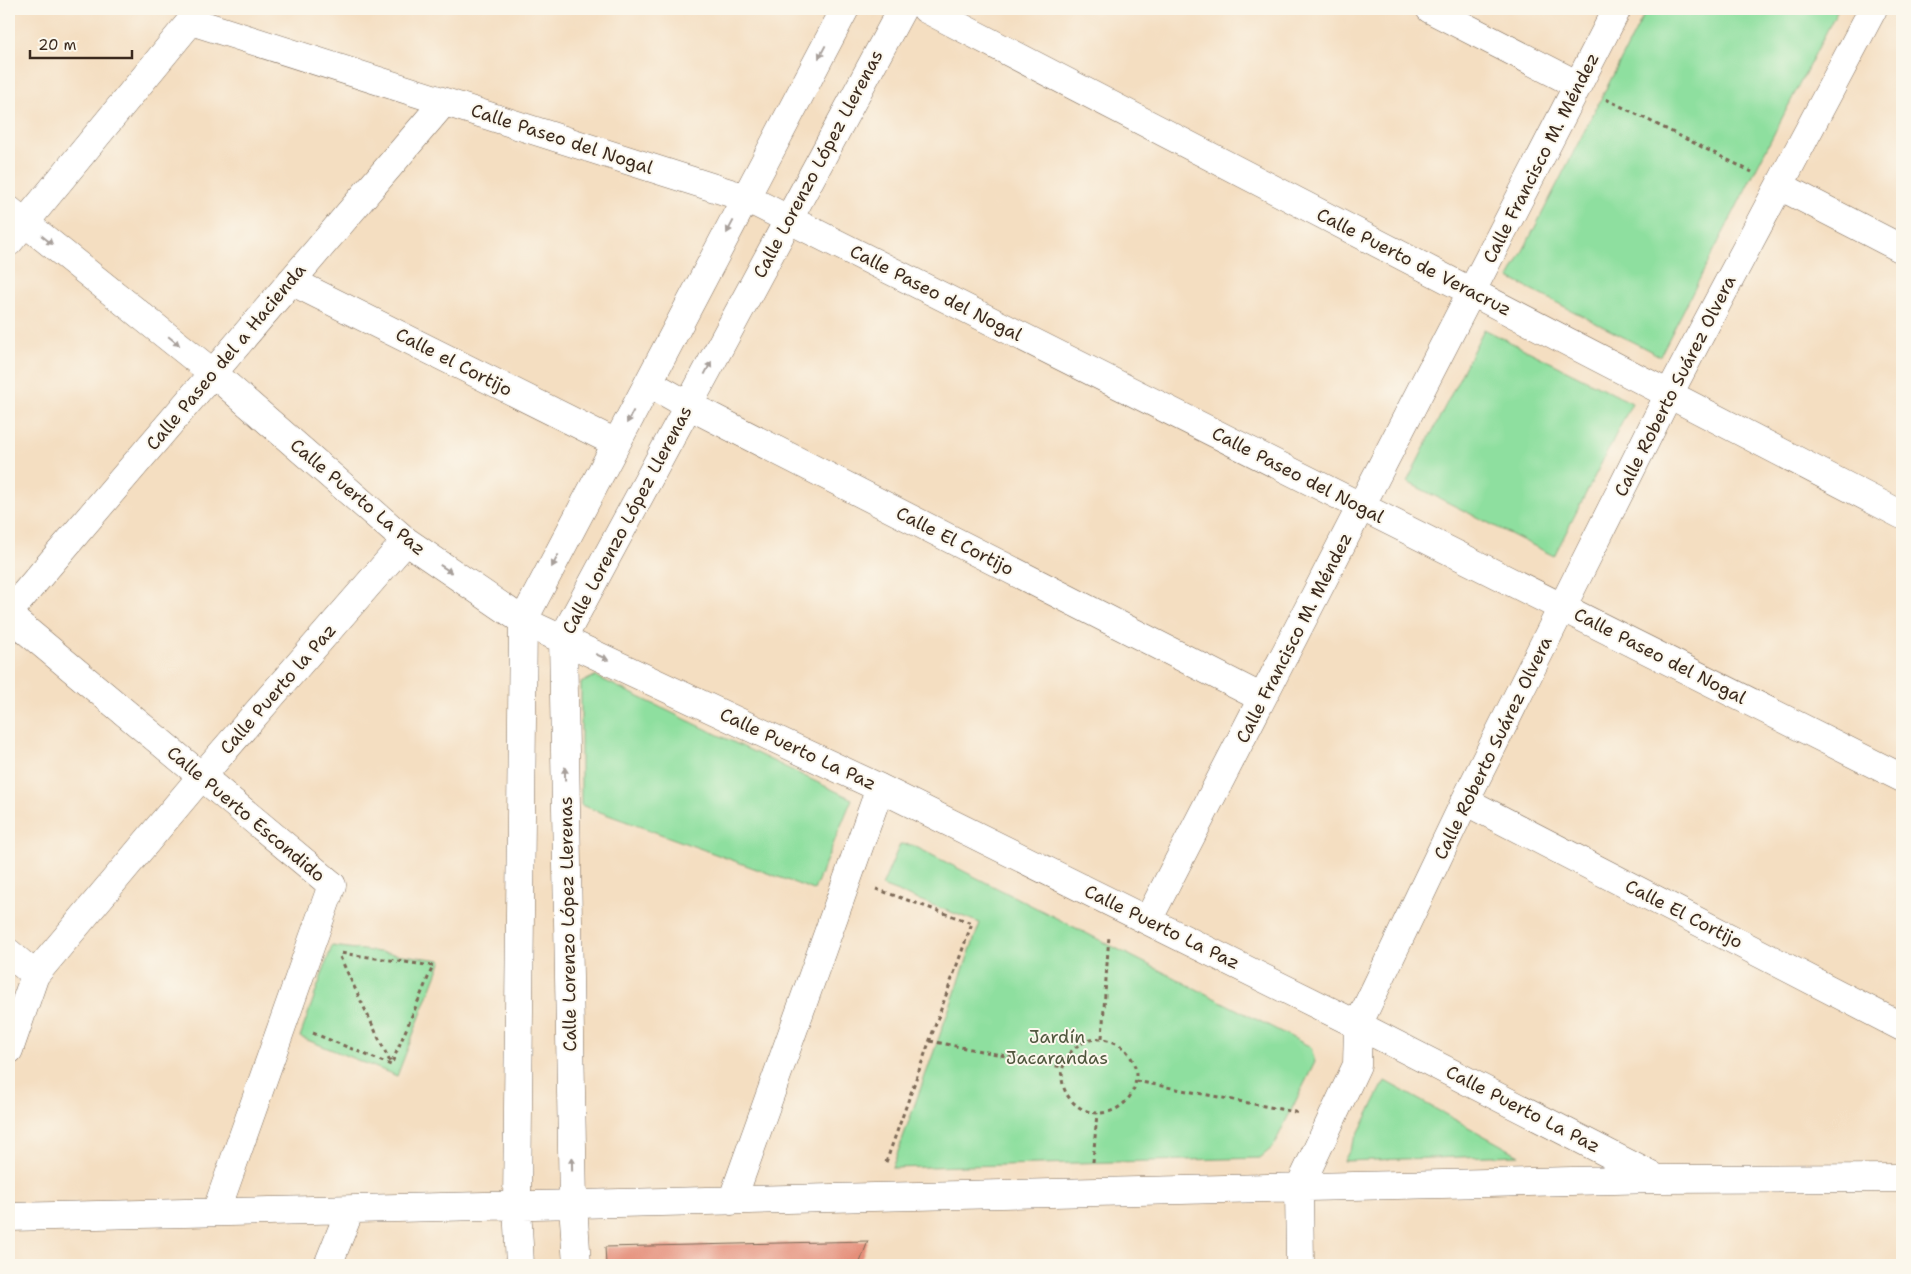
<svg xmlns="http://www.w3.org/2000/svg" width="1911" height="1274" font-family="'Shantell Sans',sans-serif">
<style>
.green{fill:#8edf9f;stroke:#64845e}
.building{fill:#e58f7a}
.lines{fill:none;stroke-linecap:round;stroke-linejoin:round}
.street-casing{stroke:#7c6957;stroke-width:29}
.path{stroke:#7c6957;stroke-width:3;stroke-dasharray:4 4;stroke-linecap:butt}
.street{stroke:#fff;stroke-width:28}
.oneway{fill:#a79f9a}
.labels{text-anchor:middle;stroke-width:4;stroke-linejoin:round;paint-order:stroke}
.street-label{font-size:18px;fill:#3b2a1e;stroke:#fbf7ec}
.park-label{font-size:18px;fill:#50573e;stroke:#fbf7ec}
</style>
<rect width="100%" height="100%" fill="#fbf7ec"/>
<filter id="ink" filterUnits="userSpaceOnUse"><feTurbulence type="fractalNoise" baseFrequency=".02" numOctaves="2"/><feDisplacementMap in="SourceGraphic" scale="10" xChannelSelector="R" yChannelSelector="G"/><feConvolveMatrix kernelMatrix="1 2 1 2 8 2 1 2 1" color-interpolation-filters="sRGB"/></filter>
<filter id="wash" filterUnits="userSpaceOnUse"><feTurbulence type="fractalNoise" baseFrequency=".0096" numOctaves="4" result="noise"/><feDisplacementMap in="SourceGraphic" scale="20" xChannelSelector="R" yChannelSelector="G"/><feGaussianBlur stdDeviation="1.12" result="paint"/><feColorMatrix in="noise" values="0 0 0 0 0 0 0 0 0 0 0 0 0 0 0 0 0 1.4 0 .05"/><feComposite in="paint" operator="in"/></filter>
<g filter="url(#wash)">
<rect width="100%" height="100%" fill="#f4dec1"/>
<path class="green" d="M 1647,9 L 1838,9 L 1660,356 L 1509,278 Z
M 1484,329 L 1632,403 L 1554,556 L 1407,482 Z
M 595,676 L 852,799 L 814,890 L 581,805 L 581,683 Z
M 900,844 L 912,845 L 1311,1047 L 1315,1062 L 1273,1147 L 1260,1158 L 892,1168 L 980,923 L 882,886 Z
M 332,946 L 442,960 L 397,1076 L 300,1037 Z
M 1385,1081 L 1519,1155 L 1344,1161 Z"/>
<g id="blocks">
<path class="building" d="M 868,1241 L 859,1265 L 606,1265 L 605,1247 Z"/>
</g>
</g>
<g filter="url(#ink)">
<use href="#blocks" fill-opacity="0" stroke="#7c6957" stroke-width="1"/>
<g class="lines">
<g class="street-casing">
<path id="street" d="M 926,9 L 1902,515
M 1430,9 L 1578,85
M 1780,186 L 1902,249
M 9,210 L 213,373 L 406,541 L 523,621 L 880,788 L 1358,1025 L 1658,1179
M 9,242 L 191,21 L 746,198 L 1902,778
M 291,281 L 616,443
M 649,383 L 688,405 L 1262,698
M 9,612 L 444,102
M 9,616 L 332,885 L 216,1212
M 1465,801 L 1902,1027
M 1148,920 L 1617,9
M 9,953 L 35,975
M 9,1050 L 35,975 L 201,777 L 406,541
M 732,1201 L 880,788
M 9,1217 L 1658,1179 L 1902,1178
M 328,1265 L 350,1210
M 520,1265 L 517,1206 L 523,621 L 845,9
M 577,1265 L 573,1204 L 563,638 L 902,9
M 1300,1265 L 1299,1188 L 1357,1065 L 1358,1025 L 1465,801 L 1669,394 L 1873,9"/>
</g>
<path class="path" d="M 1606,99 L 1752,172
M 876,889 L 972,923 L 885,1165
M 340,957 L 391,1064
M 313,1033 L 391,1065 L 433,966 L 340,953
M 1102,1038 L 1109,935
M1062 1076a37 37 0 1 1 74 0a37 37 0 1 1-74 0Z
M 930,1041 L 1062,1067
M 1136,1081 L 1300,1113
M 1093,1162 L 1097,1113"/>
<use href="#street" class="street"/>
</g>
<defs><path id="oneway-solid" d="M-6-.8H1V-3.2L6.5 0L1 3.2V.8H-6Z" transform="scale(1.25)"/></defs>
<g class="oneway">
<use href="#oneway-solid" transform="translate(822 52) rotate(118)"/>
<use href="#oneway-solid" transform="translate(730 227) rotate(118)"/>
<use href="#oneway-solid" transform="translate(47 240) rotate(39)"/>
<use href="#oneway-solid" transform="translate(174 341) rotate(39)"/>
<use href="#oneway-solid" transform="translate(708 368) rotate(-62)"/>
<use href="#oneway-solid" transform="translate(630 417) rotate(118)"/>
<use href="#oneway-solid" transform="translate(555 561) rotate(118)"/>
<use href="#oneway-solid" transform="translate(446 569) rotate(34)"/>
<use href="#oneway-solid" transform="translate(602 657) rotate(25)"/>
<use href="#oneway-solid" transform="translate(565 774) rotate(-91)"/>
<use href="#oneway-solid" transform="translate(572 1164) rotate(-91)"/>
</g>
</g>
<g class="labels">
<g class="street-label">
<text transform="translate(562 139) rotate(18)" y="6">Calle Paseo del Nogal</text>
<text transform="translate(1541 158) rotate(-63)" y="6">Calle Francisco M. Méndez</text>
<text transform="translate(818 164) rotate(-62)" y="6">Calle Lorenzo López Llerenas</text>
<text transform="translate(1414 262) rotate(27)" y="6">Calle Puerto de Veracruz</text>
<text transform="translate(936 293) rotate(27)" y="6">Calle Paseo del Nogal</text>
<text transform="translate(226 357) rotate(-50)" y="6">Calle Paseo del a Hacienda</text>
<text transform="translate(454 362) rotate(27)" y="6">Calle el Cortijo</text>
<text transform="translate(1675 386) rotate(-63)" y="6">Calle Roberto Suárez Olvera</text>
<text transform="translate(1298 475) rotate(27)" y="6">Calle Paseo del Nogal</text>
<text transform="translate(358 497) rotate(40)" y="6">Calle Puerto La Paz</text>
<text transform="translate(627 520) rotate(-62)" y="6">Calle Lorenzo López Llerenas</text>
<text transform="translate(955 541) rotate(27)" y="6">Calle El Cortijo</text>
<text transform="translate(1294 638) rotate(-63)" y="6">Calle Francisco M. Méndez</text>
<text transform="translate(1660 656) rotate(27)" y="6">Calle Paseo del Nogal</text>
<text transform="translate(278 689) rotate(-49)" y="6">Calle Puerto la Paz</text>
<text transform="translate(1493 748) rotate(-64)" y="6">Calle Roberto Suárez Olvera</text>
<text transform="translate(798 749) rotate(25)" y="6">Calle Puerto La Paz</text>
<text transform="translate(246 814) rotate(40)" y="6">Calle Puerto Escondido</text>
<text transform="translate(1684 914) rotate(27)" y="6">Calle El Cortijo</text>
<text transform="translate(568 924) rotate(-91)" y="6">Calle Lorenzo López Llerenas</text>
<text transform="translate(1162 927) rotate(26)" y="6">Calle Puerto La Paz</text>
<text transform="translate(1523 1109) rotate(27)" y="6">Calle Puerto La Paz</text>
</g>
<g class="park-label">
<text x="1057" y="1043">Jardín<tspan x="1057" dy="21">Jacarandas</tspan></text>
</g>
</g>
<rect width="1911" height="1274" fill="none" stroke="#fbf7ec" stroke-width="30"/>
<path d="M30 50v8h102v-8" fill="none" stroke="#3b2a1e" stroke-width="2.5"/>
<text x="38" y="50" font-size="15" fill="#3b2a1e" stroke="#fbf7ec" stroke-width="4" paint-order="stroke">20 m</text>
</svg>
